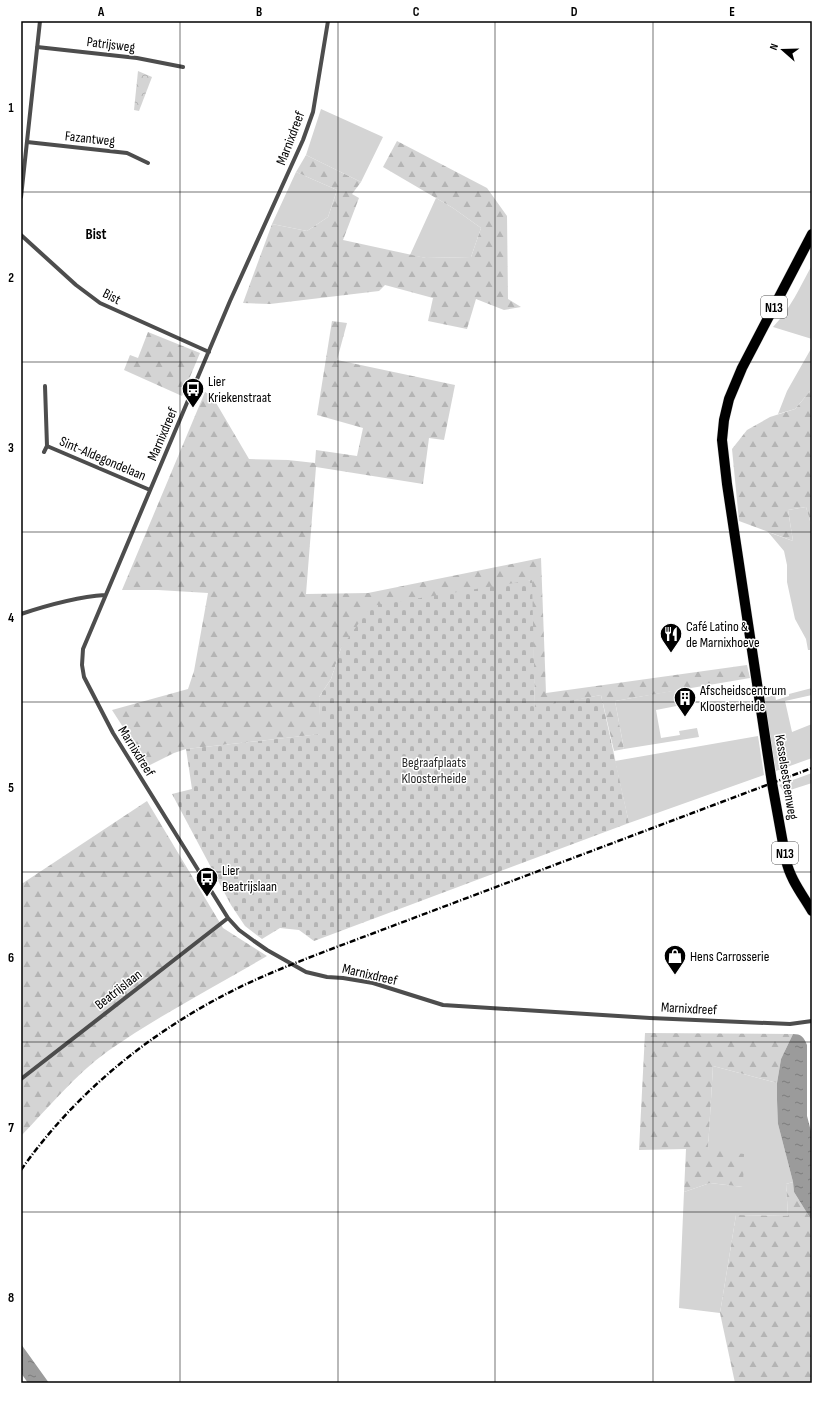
<svg xmlns="http://www.w3.org/2000/svg" width="833" height="1404" font-family="'Sofia Sans Condensed',sans-serif">
<style>
.green{fill:#d4d4d4}
.forest{fill:url(#forest-firs)}
.cemetery{fill:url(#cemetery-stones)}
.park{fill:url(#park-crowns)}
.water{fill:url(#water-ripples)}
.lines{fill:none;stroke-linecap:round;stroke-linejoin:round}
.primary-casing{stroke:#dbdbdb;stroke-width:11}
.street{stroke:#4d4d4d;stroke-width:4}
.primary{stroke:#000;stroke-width:10}
.rail{stroke:#000;stroke-width:2.5;stroke-dasharray:6 2 1 2;stroke-linecap:butt}
.grid{fill:none;stroke:#000;stroke-width:1;stroke-opacity:0.55}
.labels{text-anchor:middle;stroke-width:3;stroke-linejoin:round;paint-order:stroke}
.shield{fill:#fff;stroke:#4c4c4c;stroke-width:1}
.shield-label{font-size:13px;font-weight:bold;fill:#000}
.street-label{font-size:14px;fill:#000;stroke:#fff}
.poi-label{font-size:14px;fill:#000;stroke:#fff;text-anchor:start}
.park-label{font-size:14px;fill:#2b2b2b;stroke:#fff}
.neighbourhood-label{font-size:15px;font-weight:bold;fill:#000;stroke:#fff}
.neatline{fill:none;stroke:#000;stroke-width:1.5}
.grid-label{font-size:13px;text-anchor:middle;font-weight:bold;fill:#000}
</style>
<defs>
<pattern id="forest-firs" width="22" height="20" patternUnits="userSpaceOnUse"><rect width="22" height="20" fill="#d4d4d4"/><path d="M5 1l3.5 6h-7zM16 11l3.5 6h-7z" fill="#b4b4b4"/></pattern>
<pattern id="cemetery-stones" width="16" height="16" patternUnits="userSpaceOnUse"><rect width="16" height="16" fill="#d4d4d4"/><path d="M2 7V4a2 2 0 0 1 4 0v3zM10 15v-3a2 2 0 0 1 4 0v3z" fill="#b4b4b4"/></pattern>
<pattern id="park-crowns" width="20" height="18" patternUnits="userSpaceOnUse"><rect width="20" height="18" fill="#d4d4d4"/><path d="M2 6a3 3 0 1 1 6 0M12 15a3 3 0 1 1 6 0" fill="none" stroke="#b4b4b4"/></pattern>
<pattern id="water-ripples" width="26" height="14" patternUnits="userSpaceOnUse"><rect width="26" height="14" fill="#9b9b9b"/><path d="M2 4q2-2 4 0t4 0M15 11q2-2 4 0t4 0" fill="none" stroke="#7c7c7c"/></pattern>
</defs>
<rect width="100%" height="100%" fill="#fff"/>
<path class="green" d="M 321,109 L 383,137 L 361,182 L 306,155 Z
M 296,172 L 337,190 L 328,217 L 307,231 L 272,224 Z
M 436,198 L 453,208 L 481,228 L 471,257 L 426,258 L 410,255 Z
M 812,265 L 812,339 L 773,327 C 791,308 800,287 812,265 Z
M 812,347 L 812,390 L 811,390 L 795,409 L 778,414 L 787,391 Z
M 806,507 L 812,528 L 812,650 L 808,650 L 806,639 L 795,619 L 787,582 L 787,565 L 784,551 L 768,532 L 793,541 L 788,510 Z
M 689,688 L 692,703 L 656,710 L 661,738 L 680,735 L 679,731 L 697,728 L 699,737 L 624,749 L 615,701 Z
M 812,688 L 812,695 L 785,701 L 792,732 L 812,724 L 812,758 L 776,771 L 764,698 L 775,695 L 776,700 L 789,696 L 789,694 Z
M 758,736 L 764,775 L 629,823 L 615,761 Z
M 812,773 L 812,783 L 784,792 L 779,785 Z
M 713,1066 L 777,1083 L 778,1124 L 793,1182 L 786,1184 L 788,1216 L 736,1215 L 720,1313 L 679,1308 L 684,1192 L 710,1183 L 743,1187 L 708,1149 Z"/>
<path class="forest" d="M 397,141 L 487,188 L 507,216 L 508,299 L 521,307 L 504,310 L 476,299 L 467,329 L 428,321 L 433,298 L 385,285 L 379,291 L 270,304 L 243,303 L 272,224 L 307,231 L 328,217 L 337,190 L 296,172 L 306,155 L 361,182 L 352,194 L 359,198 L 343,240 L 426,258 L 471,257 L 481,228 L 453,208 L 383,167 Z
M 332,321 L 347,323 L 337,360 L 455,385 L 444,440 L 429,438 L 423,484 L 316,467 L 306,594 L 368,593 L 541,558 L 546,693 L 747,665 L 750,678 L 615,701 L 624,749 L 614,751 L 601,695 L 535,708 L 531,580 L 341,648 L 331,679 L 319,697 L 321,734 L 186,749 L 174,753 L 148,766 L 112,710 L 188,689 L 194,671 L 208,593 L 158,590 L 122,590 L 205,392 L 212,396 L 249,459 L 288,460 L 315,463 L 316,450 L 357,456 L 363,428 L 317,415 Z
M 148,332 L 200,353 L 182,396 L 124,370 L 130,355 L 138,358 Z
M 811,390 L 812,390 L 812,528 L 806,507 L 788,510 L 793,541 L 739,521 L 732,449 L 747,430 L 770,417 L 795,409 Z
M 147,801 L 223,928 L 267,956 C 214,987 158,1016 108,1051 C 75,1075 49,1107 21,1136 L 21,882 L 23,883 Z
M 645,1033 L 793,1034 L 781,1059 L 777,1083 L 713,1066 L 708,1149 L 744,1154 L 743,1187 L 710,1183 L 684,1192 L 686,1149 L 639,1150 Z
M 793,1182 L 794,1192 L 812,1221 L 812,1383 L 735,1383 L 720,1313 L 736,1215 L 788,1216 L 786,1184 Z"/>
<path class="cemetery" d="M 532,580 L 535,707 L 601,695 L 629,823 L 314,941 L 299,930 L 280,928 L 262,939 L 245,926 L 231,905 L 172,794 L 192,789 L 186,749 L 320,734 L 319,697 L 331,679 L 341,648 L 371,606 Z"/>
<path class="park" d="M 138,71 L 152,77 L 139,111 L 134,110 Z"/>
<path class="water" d="M 793,1034 C 801,1034 804,1037 807,1045 L 807,1116 L 812,1135 L 812,1221 L 794,1192 L 793,1182 L 778,1124 L 777,1100 L 777,1083 L 781,1059 Z
M 21,1344 L 49,1383 L 28,1383 L 21,1373 Z"/>
<g class="lines">
<g class="primary-casing">
<path id="primary" d="M 812,234 L 742,368 L 729,399 L 724,420 L 722,440 L 727,484 L 772,783 L 786,860 C 790,879 802,894 812,911"/>
</g>
<path class="street" d="M 328,21 L 313,112 L 303,140 L 230,301 L 83,649 L 82,665 L 84,677 L 113,733 L 228,918 L 239,930 L 254,941 L 267,950 L 306,972 L 327,977 L 343,978 L 373,983 L 443,1005 L 650,1018 L 790,1024 L 812,1021
M 37,47 L 137,58 L 183,67
M 27,142 L 127,153 L 148,163
M 21,197 L 40,21
M 21,235 L 76,285 L 100,303 L 209,352
M 45,386 L 47,446
M 44,452 L 47,446 L 150,490
M 21,614 C 48,605 77,597 105,595
M 21,1079 L 228,918"/>
<use href="#primary" class="primary"/>
<path class="rail" d="M 21,1170 C 75,1093 150,1032 234,990 C 266,974 300,961 334,948 L 812,768"/>
</g>
<path class="grid" d="M 180,21 L 180,1383M 338,21 L 338,1383M 495,21 L 495,1383M 653,21 L 653,1383M 21,192 L 812,192M 21,362 L 812,362M 21,532 L 812,532M 21,702 L 812,702M 21,872 L 812,872M 21,1042 L 812,1042M 21,1212 L 812,1212"/>
<defs>
<g id="bus-pin" transform="scale(1.15)"><path d="M0 17L-7.5 6A9.5 9.5 0 1 1 7.5 6Z" fill="#000" stroke="#fff"/><path d="M-5-6H5V4H4V6H2V4H-2V6H-4V4H-5ZM-3.5-4V0h7V-4ZM-3.5 1.2v1.5H-2V1.2ZM2 1.2v1.5H3.5V1.2Z" fill="#fff"/></g>
<g id="restaurant-pin" transform="scale(1.15)"><path d="M0 17L-7.5 6A9.5 9.5 0 1 1 7.5 6Z" fill="#000" stroke="#fff"/><path d="M-5-6h1v4h1v-4h1v4h1v-4h1v5L-1.5 .5V6h-2V.5L-5-1ZM5-6V6H3V1.5H1.5Q1.5-4 5-6Z" fill="#fff"/></g>
<g id="building-pin" transform="scale(1.15)"><path d="M0 17L-7.5 6A9.5 9.5 0 1 1 7.5 6Z" fill="#000" stroke="#fff"/><path d="M-4-6H4V6H1V3H-1V6H-4ZM-2.5-4.3h1.7v1.8h-1.7ZM.8-4.3h1.7v1.8H.8ZM-2.5-1h1.7V.8h-1.7ZM.8-1h1.7V.8H.8Z" fill="#fff"/></g>
<g id="shop-pin" transform="scale(1.15)"><path d="M0 17L-7.5 6A9.5 9.5 0 1 1 7.5 6Z" fill="#000" stroke="#fff"/><path d="M-5-2.5h2.3a2.7 3.5 0 0 1 5.4 0H5L5.5 6h-11ZM-1.5-2.5h3a1.5 2.3 0 0 0-3 0Z" fill="#fff"/></g>
</defs>
<g fill-rule="evenodd">
<use href="#bus-pin" x="193" y="389"/>
<use href="#restaurant-pin" x="671" y="634"/>
<use href="#building-pin" x="685" y="698"/>
<use href="#bus-pin" x="207" y="878"/>
<use href="#shop-pin" x="675" y="956"/>
</g>
<g class="labels">
<g class="shield">
<rect x="761" y="296" width="26" height="22" rx="3"/>
<rect x="772" y="842" width="26" height="22" rx="3"/>
</g>
<g class="shield-label">
<text x="774" y="312">N13</text>
<text x="785" y="858">N13</text>
</g>
<g class="street-label">
<text transform="translate(111 44) rotate(7)" y="5">Patrijsweg</text>
<text transform="translate(90 138) rotate(6)" y="5">Fazantweg</text>
<text transform="translate(290 138) rotate(-69)" y="5">Marnixdreef</text>
<text transform="translate(112 296) rotate(27)" y="5">Bist</text>
<text transform="translate(162 434) rotate(-67)" y="5">Marnixdreef</text>
<text transform="translate(103 458) rotate(23)" y="5">Sint-Aldegondelaan</text>
<text transform="translate(137 751) rotate(58)" y="5">Marnixdreef</text>
<text transform="translate(787 777) rotate(81)" y="5">Kesselsesteenweg</text>
<text transform="translate(370 974) rotate(13)" y="5">Marnixdreef</text>
<text transform="translate(118 989) rotate(-38)" y="5">Beatrijslaan</text>
<text transform="translate(689 1008) rotate(3)" y="5">Marnixdreef</text>
</g>
<g class="poi-label">
<text x="208" y="386">Lier<tspan x="208" dy="16">Kriekenstraat</tspan></text>
<text x="686" y="631">Café Latino &amp;<tspan x="686" dy="16">de Marnixhoeve</tspan></text>
<text x="700" y="695">Afscheidscentrum<tspan x="700" dy="16">Kloosterheide</tspan></text>
<text x="222" y="875">Lier<tspan x="222" dy="16">Beatrijslaan</tspan></text>
<text x="690" y="961">Hens Carrosserie</text>
</g>
<g class="park-label">
<text x="434" y="767">Begraafplaats<tspan x="434" dy="16">Kloosterheide</tspan></text>
</g>
<g class="neighbourhood-label">
<text x="96" y="239">Bist</text>
</g>
</g>
<rect width="833" height="1404" fill="none" stroke="#ffffff" stroke-width="44"/>
<g transform="translate(783 50) rotate(290)" stroke="#ffffff" stroke-width="3" paint-order="stroke">
<path d="M0-3L7 15L0 10L-7 15Z" fill="#000000"/>
<text y="-6" font-size="11" font-weight="bold" text-anchor="middle" fill="#000000">N</text>
</g>
<rect x="22" y="22" width="789" height="1360" class="neatline"/>
<g class="grid-label">
<text x="101" y="16">A</text>
<text x="259" y="16">B</text>
<text x="416" y="16">C</text>
<text x="574" y="16">D</text>
<text x="732" y="16">E</text>
<text x="11" y="112">1</text>
<text x="11" y="282">2</text>
<text x="11" y="452">3</text>
<text x="11" y="622">4</text>
<text x="11" y="792">5</text>
<text x="11" y="962">6</text>
<text x="11" y="1132">7</text>
<text x="11" y="1302">8</text>
</g>
</svg>
